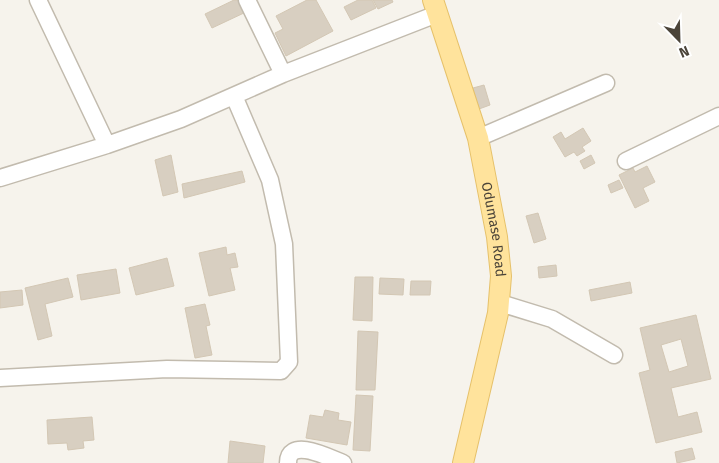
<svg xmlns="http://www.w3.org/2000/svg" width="719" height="463" font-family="'Fira Sans',sans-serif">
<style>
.building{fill:#d8cfc1;stroke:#d3c7b4;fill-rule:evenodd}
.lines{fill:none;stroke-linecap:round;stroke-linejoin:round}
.minor-casing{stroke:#c2bbae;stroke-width:19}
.major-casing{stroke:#e6c16a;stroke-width:22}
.minor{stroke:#fff;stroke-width:16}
.major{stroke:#ffe39c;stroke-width:20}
.labels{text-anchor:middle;stroke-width:5;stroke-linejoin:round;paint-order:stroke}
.street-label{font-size:14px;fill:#4b4439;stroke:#fff}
</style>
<rect width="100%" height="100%" fill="#f6f3ec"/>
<path class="building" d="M 234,0 L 240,0 L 246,12 L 212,28 L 205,14 Z
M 307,0 L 316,0 L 333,31 L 286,56 L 275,33 L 283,29 L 276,16 Z
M 358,0 L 372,0 L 376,8 L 351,20 L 344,7 Z
M 373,0 L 392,0 L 393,2 L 378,9 Z
M 484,85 L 490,105 L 479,109 L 473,88 Z
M 583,128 L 591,141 L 582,147 L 585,151 L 577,156 L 574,152 L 565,157 L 553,137 L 561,132 L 565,139 Z
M 171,155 L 178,192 L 163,196 L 155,160 Z
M 591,155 L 595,163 L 584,169 L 580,161 Z
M 647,166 L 655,182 L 643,188 L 649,201 L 635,208 L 619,175 L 633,168 L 635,172 Z
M 242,171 L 245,182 L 184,198 L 182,184 Z
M 619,180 L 623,188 L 611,193 L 608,185 Z
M 538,213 L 546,239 L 534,243 L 526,216 Z
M 226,247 L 227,255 L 235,253 L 238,267 L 230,268 L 235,290 L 209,296 L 199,253 Z
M 167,258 L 174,286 L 136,295 L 129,268 Z
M 556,265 L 557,276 L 539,278 L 538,267 Z
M 116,269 L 120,293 L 81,300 L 77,275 Z
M 355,277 L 373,277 L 372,321 L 353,320 Z
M 68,278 L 73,297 L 45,304 L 52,336 L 38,340 L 25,288 Z
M 380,278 L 404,279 L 403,295 L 379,294 Z
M 411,281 L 431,281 L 430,295 L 410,295 Z
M 630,282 L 632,293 L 591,301 L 589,290 Z
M 22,290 L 23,305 L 0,308 L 0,292 Z
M 205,304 L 210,325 L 206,326 L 212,355 L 195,358 L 185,308 Z
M 696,315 L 711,379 L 671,388 L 678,417 L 697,412 L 702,432 L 656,443 L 639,373 L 650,370 L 640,328 ZM 681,339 L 688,366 L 669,372 L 661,345 Z
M 358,331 L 378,332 L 375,390 L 356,390 Z
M 356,395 L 373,396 L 370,451 L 353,450 Z
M 325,410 L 339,413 L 338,420 L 351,422 L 347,445 L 306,438 L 310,415 L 323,417 Z
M 92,417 L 94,440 L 83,441 L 84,448 L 68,450 L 67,443 L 48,444 L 47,420 Z
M 230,441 L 265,446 L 263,463 L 228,463 Z
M 692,448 L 695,459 L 677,463 L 675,452 Z"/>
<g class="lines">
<g class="minor-casing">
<path id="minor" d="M 38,0 L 107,145
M 247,0 L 283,74
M 478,138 L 606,83
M 626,161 L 719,116
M 0,178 L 107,145 L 181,119 L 283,74 L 437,14
M 500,303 L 552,319 L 614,355
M 0,378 L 167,369 L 281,371 L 289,362 L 284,244 L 270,180 L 234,96
M 288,463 C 288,436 330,458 343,463"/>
</g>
<g class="major-casing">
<g id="major">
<path id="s1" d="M 433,0 L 478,138 L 497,237 L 501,276 L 498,313 L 463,463"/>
</g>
</g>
<use href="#minor" class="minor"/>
<use href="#major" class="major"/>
</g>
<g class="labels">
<g class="street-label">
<text dy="5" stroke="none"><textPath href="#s1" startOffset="238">Odumase Road</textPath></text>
</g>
</g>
<g transform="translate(679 40) rotate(157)" stroke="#ffffff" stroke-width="4" paint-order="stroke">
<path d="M0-4L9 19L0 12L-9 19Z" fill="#4b4439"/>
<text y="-8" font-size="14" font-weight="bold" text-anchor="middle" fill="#4b4439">N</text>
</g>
</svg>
